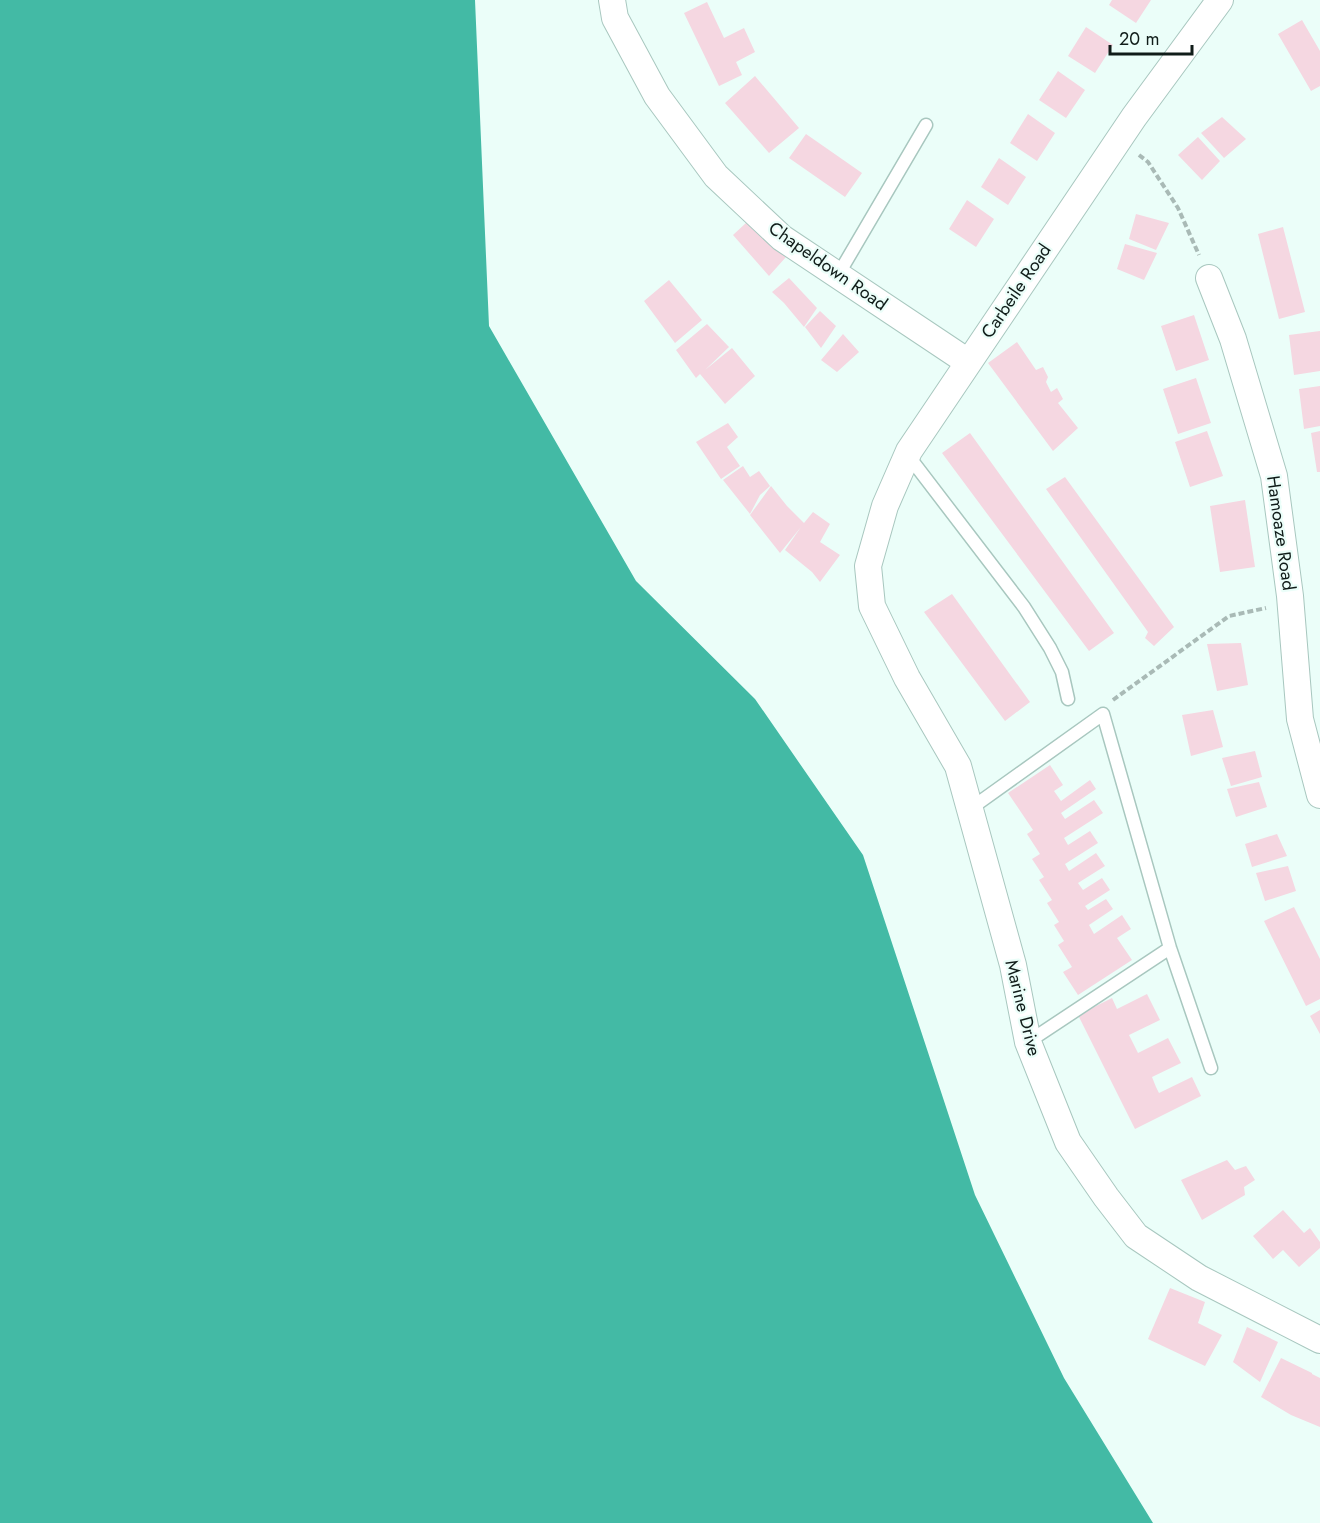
<svg xmlns="http://www.w3.org/2000/svg" width="1320" height="1523" font-family="Jost,sans-serif">
<style>
.water{fill:#43baa5}
.building{fill:#f5d7e1}
.lines{fill:none;stroke-linecap:round;stroke-linejoin:round}
.lane-casing{stroke:#a8c7bf;stroke-width:15}
.street-casing{stroke:#a8c7bf;stroke-width:28}
.path{stroke:#a9bab6;stroke-width:4;stroke-dasharray:6 3;stroke-linecap:butt}
.lane{stroke:#fff;stroke-width:12}
.street{stroke:#fff;stroke-width:26}
.labels{text-anchor:middle;stroke-width:4.5;stroke-linejoin:round;paint-order:stroke}
.street-label{font-size:18px;fill:#101c19;stroke:#ebfef9}
</style>
<rect width="100%" height="100%" fill="#ebfef9"/>
<path class="water" d="M 0,0 L 475,0 L 489,326 L 636,581 L 755,699 L 863,855 L 975,1195 L 1064,1378 L 1153,1523 L 0,1523 Z"/>
<path class="building" d="M 1112,0 L 1151,0 L 1136,23 L 1109,5 Z
M 707,2 L 724,38 L 744,28 L 755,52 L 736,62 L 742,75 L 719,86 L 684,13 Z
M 1302,20 L 1320,51 L 1320,86 L 1311,91 L 1278,34 Z
M 1086,27 L 1113,45 L 1095,73 L 1068,56 Z
M 1058,71 L 1085,90 L 1066,118 L 1039,100 Z
M 755,76 L 799,128 L 769,153 L 725,103 Z
M 1028,114 L 1055,133 L 1037,161 L 1010,143 Z
M 1222,117 L 1246,139 L 1224,158 L 1201,133 Z
M 806,134 L 862,173 L 845,197 L 789,158 Z
M 1198,137 L 1220,161 L 1202,180 L 1178,155 Z
M 999,158 L 1026,177 L 1008,205 L 981,187 Z
M 967,200 L 994,219 L 976,247 L 949,229 Z
M 1136,214 L 1169,223 L 1156,250 L 1129,239 Z
M 747,222 L 771,236 L 786,257 L 769,276 L 733,235 Z
M 1283,227 L 1305,312 L 1279,319 L 1258,234 Z
M 1125,244 L 1157,253 L 1144,280 L 1117,269 Z
M 789,278 L 817,308 L 804,327 L 784,303 L 772,292 Z
M 669,280 L 702,320 L 675,343 L 644,301 Z
M 820,311 L 836,326 L 821,348 L 805,327 Z
M 1194,315 L 1209,360 L 1176,371 L 1161,326 Z
M 707,324 L 729,347 L 705,370 L 732,348 L 755,376 L 725,404 L 700,374 L 696,378 L 676,350 Z
M 1320,331 L 1320,371 L 1294,375 L 1289,335 Z
M 843,334 L 859,352 L 837,372 L 821,360 Z
M 1017,342 L 1036,370 L 1043,367 L 1048,377 L 1046,382 L 1051,392 L 1057,388 L 1063,399 L 1058,403 L 1078,428 L 1053,451 L 988,363 Z
M 1196,378 L 1211,423 L 1178,434 L 1163,389 Z
M 1320,386 L 1320,426 L 1304,429 L 1299,389 Z
M 728,423 L 738,437 L 727,447 L 740,466 L 721,479 L 696,442 Z
M 1207,431 L 1223,476 L 1190,487 L 1175,442 Z
M 1320,431 L 1320,472 L 1317,472 L 1311,433 Z
M 970,433 L 1114,633 L 1089,651 L 942,453 Z
M 743,466 L 750,477 L 759,471 L 770,486 L 760,495 L 750,514 L 723,480 Z
M 1065,477 L 1174,627 L 1154,646 L 1145,638 L 1148,632 L 1046,489 Z
M 771,486 L 787,506 L 804,523 L 813,512 L 830,524 L 820,542 L 840,555 L 820,582 L 812,572 L 785,550 L 801,527 L 780,553 L 750,515 Z
M 1245,500 L 1255,567 L 1220,572 L 1210,506 Z
M 952,594 L 1030,702 L 1005,721 L 924,612 Z
M 1241,643 L 1248,685 L 1217,691 L 1207,644 Z
M 1213,710 L 1223,747 L 1191,756 L 1182,715 Z
M 1255,751 L 1262,777 L 1231,786 L 1222,758 Z
M 1050,765 L 1063,785 L 1054,791 L 1061,801 L 1090,780 L 1096,789 L 1061,813 L 1065,819 L 1094,800 L 1103,813 L 1064,838 L 1068,845 L 1090,831 L 1098,843 L 1065,864 L 1069,871 L 1096,853 L 1105,866 L 1078,883 L 1083,890 L 1102,878 L 1110,890 L 1085,906 L 1088,910 L 1106,899 L 1113,909 L 1089,925 L 1094,934 L 1122,915 L 1131,929 L 1117,938 L 1132,960 L 1078,995 L 1063,972 L 1072,967 L 1058,945 L 1064,941 L 1054,925 L 1059,922 L 1047,903 L 1052,900 L 1039,880 L 1044,877 L 1032,859 L 1040,854 L 1027,834 L 1033,830 L 1008,793 Z
M 1259,782 L 1267,807 L 1236,817 L 1227,789 Z
M 1277,834 L 1287,856 L 1252,867 L 1245,844 Z
M 1288,866 L 1296,891 L 1265,901 L 1256,873 Z
M 1294,907 L 1320,959 L 1320,999 L 1306,1006 L 1264,921 Z
M 1147,994 L 1160,1020 L 1129,1035 L 1138,1053 L 1168,1038 L 1181,1063 L 1152,1077 L 1156,1087 L 1159,1093 L 1192,1077 L 1201,1096 L 1135,1129 L 1078,1015 L 1112,998 L 1117,1009 Z
M 1320,1010 L 1320,1034 L 1310,1016 Z
M 1227,1160 L 1235,1170 L 1246,1166 L 1255,1180 L 1244,1187 L 1245,1195 L 1202,1220 L 1181,1180 Z
M 1283,1210 L 1304,1233 L 1310,1228 L 1320,1242 L 1320,1248 L 1299,1267 L 1283,1250 L 1273,1259 L 1253,1236 Z
M 1170,1288 L 1205,1302 L 1198,1323 L 1222,1335 L 1205,1366 L 1148,1339 Z
M 1247,1327 L 1278,1342 L 1260,1382 L 1233,1362 Z
M 1281,1358 L 1312,1373 L 1312,1374 L 1320,1378 L 1320,1427 L 1291,1415 L 1261,1397 Z"/>
<g class="lines">
<g class="lane-casing">
<path id="lane" d="M 838,275 L 926,125
M 907,454 L 1024,607 L 1050,648 L 1062,672 L 1068,699
M 970,809 L 1103,714 L 1170,948 L 1211,1068
M 1028,1042 L 1170,948"/>
</g>
<g class="street-casing">
<path id="street" d="M 612,0 L 615,18 L 657,96 L 716,176 L 782,238 L 968,362
M 1220,0 L 1134,117 L 909,451 L 885,506 L 868,566 L 872,606 L 907,678 L 958,766 L 1013,965 L 1028,1042 L 1068,1142 L 1106,1197 L 1136,1236 L 1199,1278 L 1320,1340
M 1209,278 L 1233,339 L 1274,476 L 1290,596 L 1300,719 L 1320,795"/>
</g>
<path class="path" d="M 1139,155 L 1148,162 L 1178,208 L 1199,255
M 1113,700 L 1229,616 L 1266,608"/>
<use href="#lane" class="lane"/>
<use href="#street" class="street"/>
</g>
<g class="labels">
<g class="street-label">
<text transform="translate(828 266) rotate(35)" y="6">Chapeldown Road</text>
<text transform="translate(1016 291) rotate(-56)" y="6">Carbeile Road</text>
<text transform="translate(1281 533) rotate(82)" y="6">Hamoaze Road</text>
<text transform="translate(1023 1008) rotate(76)" y="6">Marine Drive</text>
</g>
</g>
<path d="M1110 45v9h82v-9" fill="none" stroke="#101c19" stroke-width="3"/>
<text x="1119" y="45" font-size="18" fill="#101c19" stroke="#ebfef9" stroke-width="4.5" paint-order="stroke">20 m</text>
</svg>
